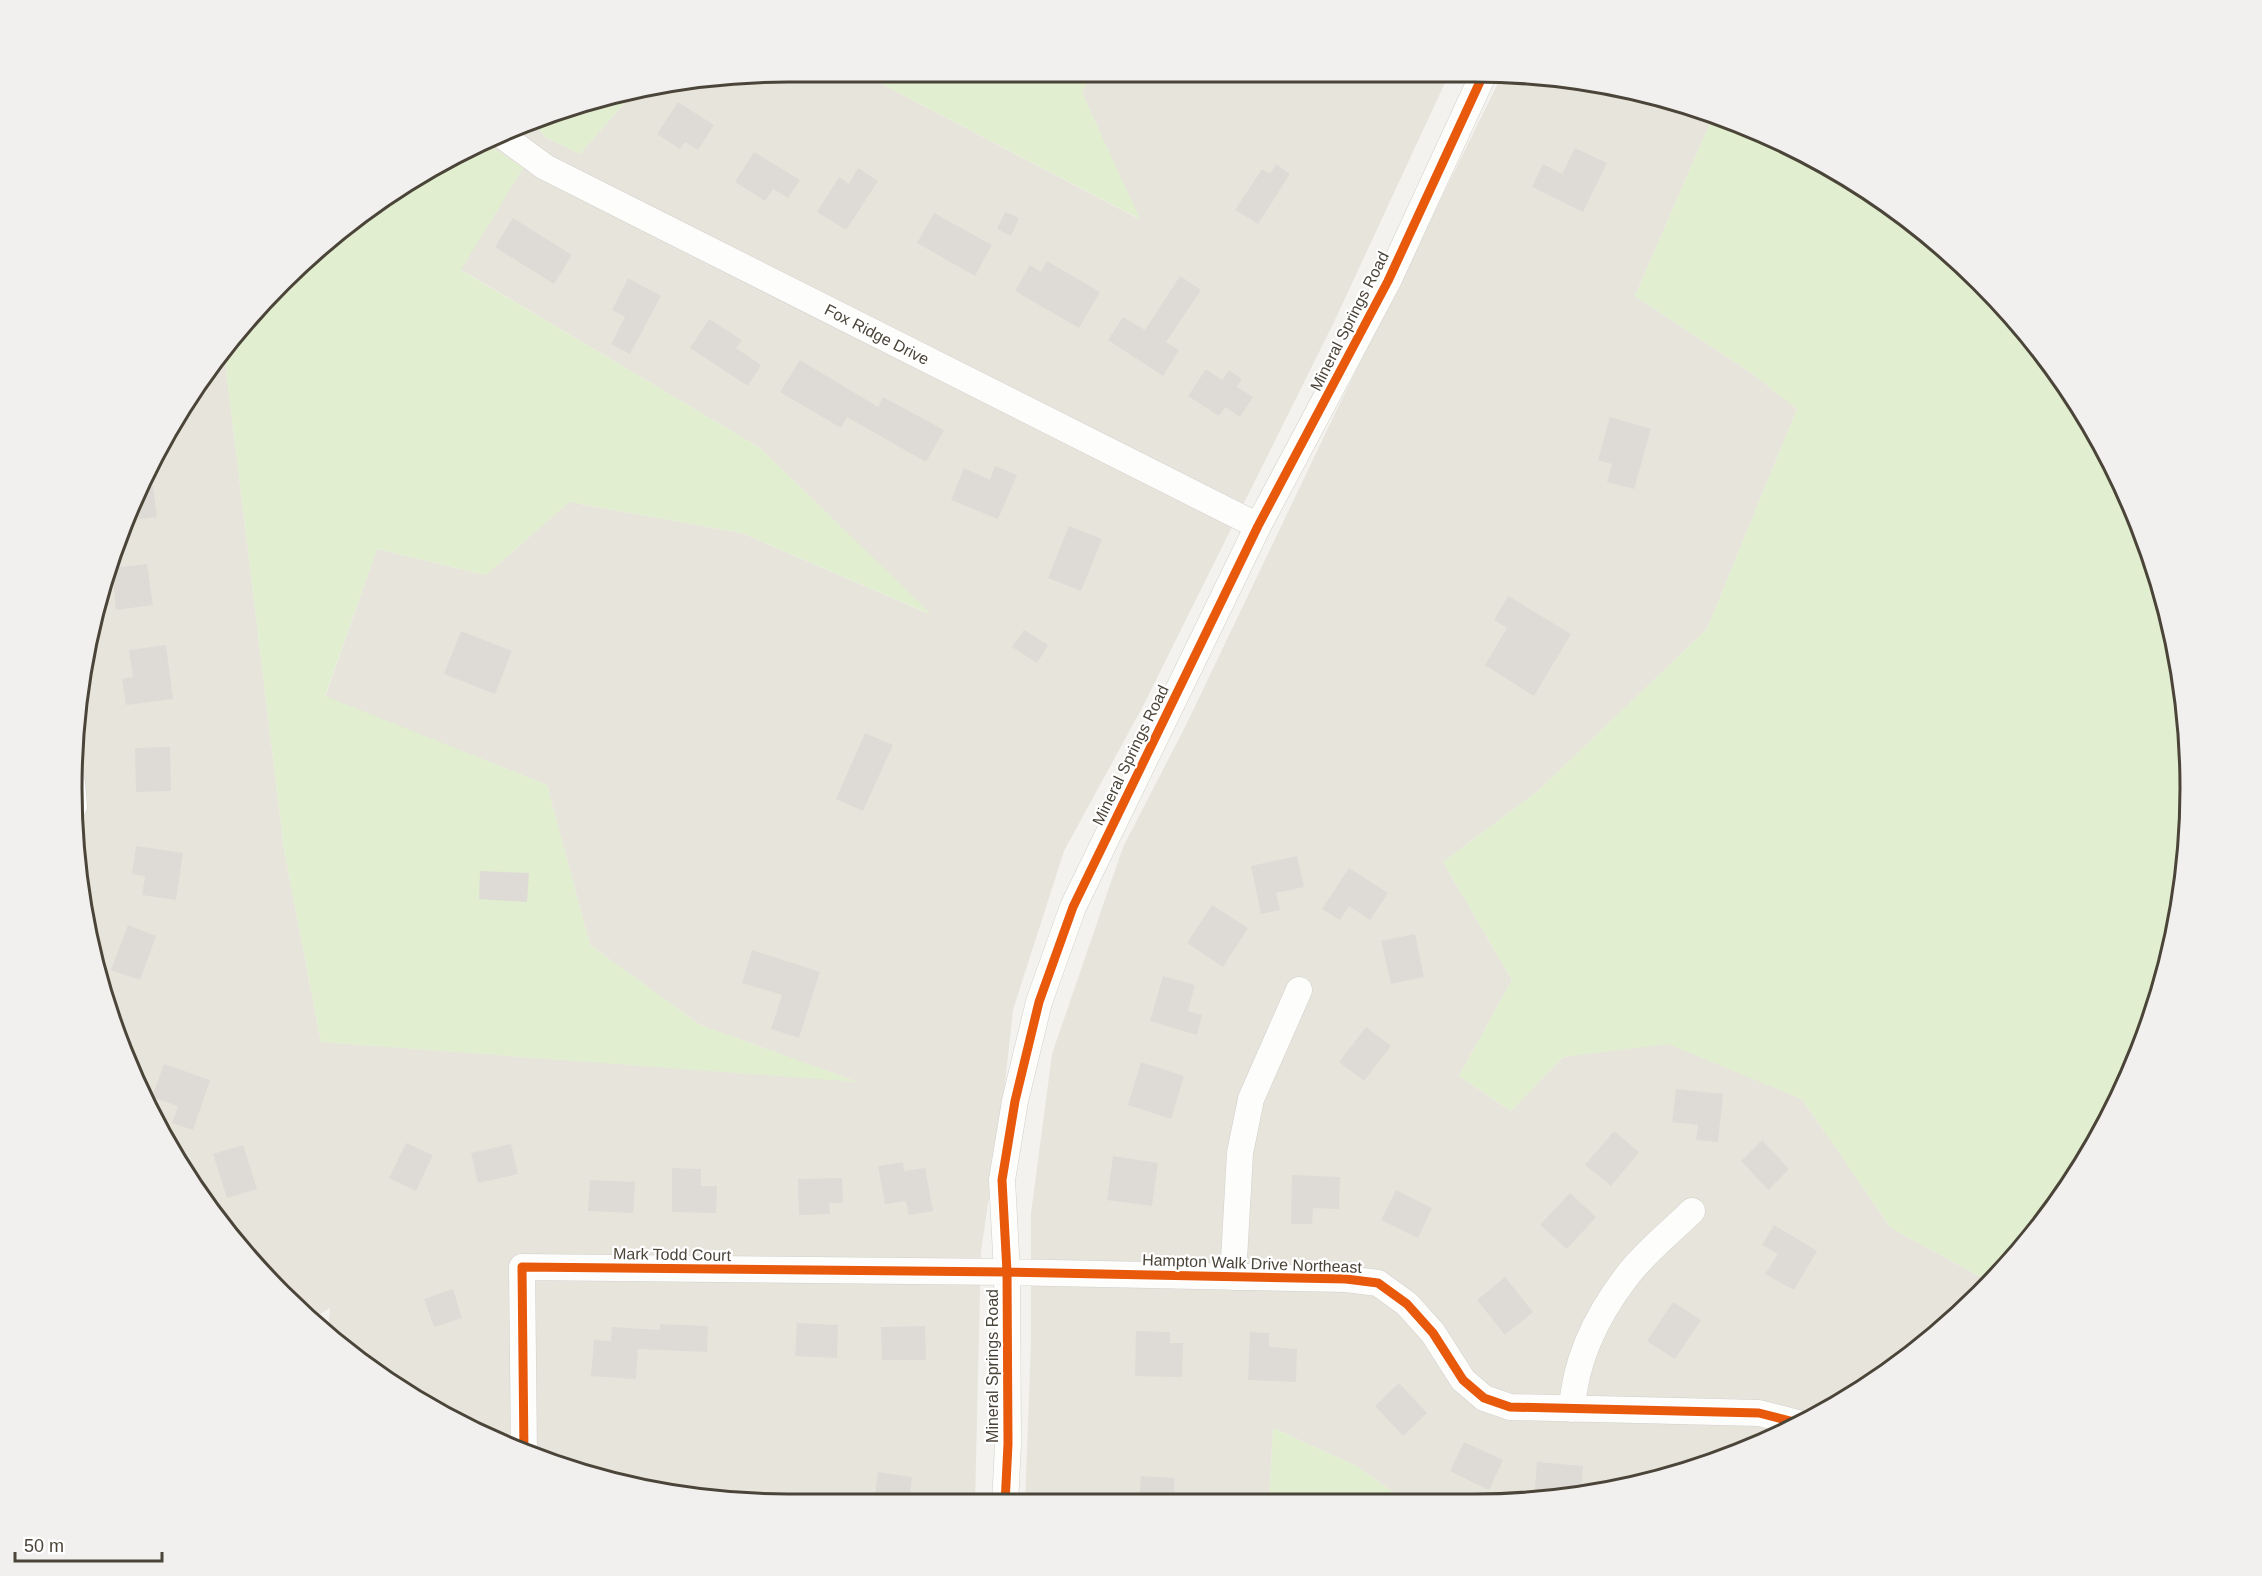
<svg xmlns="http://www.w3.org/2000/svg" width="2262" height="1576" font-family="Helvetica,sans-serif">
<style>
.residential{fill:#e7e4dc}
.green{fill:#e1eecf}
.building{fill:#dedbd6}
.lines{fill:none;stroke-linecap:round;stroke-linejoin:round}
.minor-casing{stroke:#d2d0cb;stroke-width:27}
.minor{stroke:#fdfdfc;stroke-width:26}
.cycleway-casing{stroke:#fff;stroke-width:13}
.cycleway{stroke:#e8590c;stroke-width:9}
.labels{text-anchor:middle;stroke-width:4.5;stroke-linejoin:round;paint-order:stroke}
.street-label{font-size:16px;fill:#4b4439;stroke:#fff}
.rim{fill:none;stroke:#4b4439;stroke-width:3}
</style>
<rect width="100%" height="100%" fill="#f4f2ee"/>
<path class="residential" d="M 788,72 L 859,72 L 1139,219 L 1082,93 L 1091,72 L 1450,72 L 1335,320 L 1142,708 L 1064,851 L 1013,1010 L 1004,1093 L 981,1252 L 975,1504 L 788,1504 L 648,1490 L 514,1449 L 390,1383 L 328,1332 L 330,1308 L 312,1319 L 281,1294 L 193,1186 L 146,1105 L 86,927 L 72,788 L 78,695 L 127,514 L 168,430 L 224,352 L 284,849 L 321,1042 L 855,1081 L 700,1025 L 590,945 L 547,785 L 325,697 L 377,549 L 486,575 L 569,502 L 742,533 L 929,614 L 760,448 L 460,269 L 523,168 L 490,146 L 487,141 L 514,127 L 532,120 L 545,137 L 580,154 L 634,92 Z
M 1502,75 L 1613,86 L 1714,114 L 1635,296 L 1750,372 L 1797,409 L 1707,629 L 1538,791 L 1443,862 L 1512,980 L 1459,1076 L 1511,1111 L 1563,1057 L 1668,1043 L 1802,1099 L 1891,1228 L 1990,1282 L 1980,1295 L 1872,1383 L 1791,1430 L 1613,1490 L 1474,1504 L 1410,1504 L 1356,1466 L 1273,1428 L 1269,1504 L 1025,1504 L 1031,1340 L 1031,1213 L 1052,1054 L 1123,847 L 1186,725 L 1341,401 Z"/>
<path class="green" d="M 859,72 L 1091,72 L 1082,93 L 1140,219 Z
M 634,92 L 580,154 L 545,137 L 532,120 L 602,96 Z
M 1714,114 L 1832,168 L 1981,282 L 2070,391 L 2136,514 L 2176,649 L 2190,788 L 2176,928 L 2135,1062 L 2069,1186 L 1990,1282 L 1891,1228 L 1802,1099 L 1668,1044 L 1563,1057 L 1511,1111 L 1459,1076 L 1512,980 L 1443,862 L 1538,791 L 1707,629 L 1797,409 L 1750,372 L 1635,296 Z
M 487,141 L 490,146 L 523,168 L 461,270 L 760,448 L 932,615 L 742,533 L 569,502 L 486,575 L 377,549 L 325,696 L 547,785 L 590,945 L 700,1025 L 858,1082 L 321,1042 L 284,849 L 224,352 L 249,316 L 390,192 Z
M 1273,1428 L 1356,1466 L 1410,1504 L 1269,1504 Z"/>
<path class="building" d="M 678,102 L 714,125 L 698,150 L 685,142 L 680,149 L 657,134 Z
M 1575,148 L 1607,163 L 1583,212 L 1532,187 L 1543,164 L 1562,174 Z
M 754,152 L 800,180 L 788,198 L 773,189 L 765,201 L 735,182 Z
M 1276,164 L 1290,174 L 1258,224 L 1235,210 L 1262,169 L 1270,174 Z
M 858,168 L 878,181 L 846,230 L 817,212 L 839,177 L 849,184 Z
M 1005,212 L 1019,218 L 1011,236 L 997,229 Z
M 934,213 L 992,245 L 975,276 L 917,243 Z
M 513,218 L 572,255 L 554,284 L 495,247 Z
M 1047,261 L 1100,292 L 1079,328 L 1015,291 L 1030,265 L 1041,272 Z
M 1180,276 L 1201,290 L 1166,342 L 1179,350 L 1163,376 L 1108,340 L 1123,317 L 1145,330 Z
M 628,278 L 661,296 L 630,354 L 611,344 L 625,317 L 612,310 Z
M 709,319 L 742,340 L 736,348 L 761,365 L 748,386 L 690,348 Z
M 800,360 L 878,407 L 883,397 L 944,430 L 926,462 L 847,417 L 841,428 L 780,392 Z
M 1206,369 L 1222,380 L 1229,370 L 1242,379 L 1237,387 L 1253,397 L 1240,417 L 1225,407 L 1219,416 L 1188,396 Z
M 1610,417 L 1651,429 L 1634,489 L 1607,482 L 1612,464 L 1598,460 Z
M 150,466 L 157,517 L 125,521 L 127,514 Z
M 995,466 L 1017,475 L 998,519 L 951,500 L 964,468 L 990,480 Z
M 1069,526 L 1102,539 L 1081,591 L 1048,578 Z
M 147,564 L 153,605 L 116,610 L 112,568 Z
M 1508,596 L 1571,634 L 1534,696 L 1485,665 L 1507,628 L 1494,620 Z
M 1024,630 L 1048,645 L 1037,663 L 1012,647 Z
M 461,631 L 512,651 L 495,694 L 444,674 Z
M 166,645 L 173,699 L 126,705 L 122,679 L 133,677 L 129,650 Z
M 865,733 L 893,745 L 863,811 L 836,799 Z
M 170,747 L 171,791 L 136,792 L 135,748 Z
M 136,846 L 183,853 L 176,900 L 142,895 L 145,876 L 132,874 Z
M 1297,856 L 1304,887 L 1276,893 L 1280,910 L 1261,914 L 1251,866 Z
M 1349,868 L 1388,893 L 1370,920 L 1349,906 L 1340,920 L 1322,909 Z
M 480,871 L 529,873 L 527,902 L 479,899 Z
M 1212,905 L 1248,928 L 1223,967 L 1187,943 Z
M 128,925 L 156,936 L 140,980 L 111,970 Z
M 1415,934 L 1424,977 L 1391,984 L 1381,941 Z
M 752,950 L 820,972 L 799,1038 L 771,1029 L 782,995 L 742,983 Z
M 1163,976 L 1195,985 L 1188,1011 L 1202,1015 L 1197,1035 L 1150,1021 Z
M 1366,1027 L 1391,1046 L 1364,1081 L 1339,1062 Z
M 1141,1062 L 1184,1076 L 1171,1119 L 1128,1105 Z
M 164,1064 L 210,1080 L 193,1130 L 172,1123 L 178,1106 L 152,1097 Z
M 1676,1089 L 1723,1094 L 1718,1142 L 1696,1140 L 1698,1125 L 1672,1122 Z
M 1614,1131 L 1639,1152 L 1611,1186 L 1585,1165 Z
M 1762,1140 L 1789,1169 L 1768,1190 L 1741,1161 Z
M 406,1143 L 433,1155 L 416,1191 L 389,1178 Z
M 511,1144 L 518,1174 L 478,1183 L 471,1153 Z
M 243,1145 L 257,1189 L 227,1198 L 213,1154 Z
M 1113,1156 L 1158,1163 L 1152,1206 L 1107,1200 Z
M 903,1162 L 904,1171 L 925,1168 L 933,1211 L 909,1215 L 906,1201 L 885,1204 L 878,1166 Z
M 672,1168 L 701,1169 L 701,1186 L 717,1186 L 716,1213 L 672,1212 Z
M 1292,1175 L 1340,1177 L 1339,1209 L 1313,1208 L 1312,1224 L 1291,1224 Z
M 842,1178 L 843,1203 L 829,1203 L 830,1214 L 799,1215 L 798,1179 Z
M 590,1180 L 635,1182 L 633,1213 L 588,1211 Z
M 1396,1190 L 1432,1208 L 1418,1238 L 1381,1220 Z
M 1570,1193 L 1596,1217 L 1567,1249 L 1540,1225 Z
M 1774,1225 L 1817,1251 L 1794,1290 L 1765,1274 L 1778,1254 L 1762,1245 Z
M 1505,1277 L 1533,1312 L 1505,1335 L 1477,1300 Z
M 453,1289 L 462,1318 L 434,1327 L 424,1299 Z
M 1673,1302 L 1701,1320 L 1675,1359 L 1647,1341 Z
M 797,1323 L 838,1325 L 837,1358 L 795,1356 Z
M 660,1324 L 708,1326 L 707,1352 L 638,1349 L 636,1379 L 591,1376 L 594,1340 L 611,1341 L 612,1327 L 660,1330 Z
M 925,1326 L 926,1360 L 882,1360 L 881,1327 Z
M 1136,1331 L 1170,1332 L 1170,1343 L 1183,1343 L 1182,1377 L 1135,1376 Z
M 1250,1332 L 1269,1333 L 1269,1347 L 1297,1349 L 1296,1382 L 1248,1380 Z
M 1399,1383 L 1427,1413 L 1403,1436 L 1375,1406 Z
M 1464,1442 L 1503,1460 L 1489,1490 L 1450,1471 Z
M 1537,1462 L 1583,1466 L 1581,1493 L 1534,1498 Z
M 878,1472 L 912,1477 L 909,1504 L 874,1504 Z
M 1141,1476 L 1175,1478 L 1173,1504 L 1139,1504 Z"/>
<g class="lines">
<g class="minor-casing">
<path id="minor" d="M 500,134 L 545,167 L 1258,526
M 72,782 L 74,807
M 1233,1277 L 1240,1153 L 1251,1099 L 1299,990
M 1572,1409 C 1575,1359 1597,1315 1627,1276 C 1645,1252 1671,1232 1692,1211
M 524,1453 L 522,1267 L 1007,1272 L 1346,1279 L 1378,1283 L 1407,1304 L 1433,1333 L 1463,1380 L 1484,1398 L 1510,1407 L 1759,1413 L 1802,1424
M 1005,1504 L 1008,1444 L 1007,1272 L 1002,1180 L 1015,1101 L 1039,1002 L 1073,907 L 1258,526 L 1388,281 L 1484,73"/>
</g>
<use href="#minor" class="minor"/>
<g class="cycleway-casing">
<path id="cycleway" d="M 524,1453 L 522,1267 L 1007,1272 L 1346,1279 L 1378,1283 L 1407,1304 L 1433,1333 L 1463,1380 L 1484,1398 L 1510,1407 L 1759,1413 L 1802,1424
M 1005,1504 L 1008,1444 L 1007,1272 L 1002,1180 L 1015,1101 L 1039,1002 L 1073,907 L 1258,526 L 1388,281 L 1484,73"/>
</g>
<use href="#cycleway" class="cycleway"/>
</g>
<g class="labels">
<g class="street-label">
<text transform="translate(1349 321) rotate(-63)" y="6">Mineral Springs Road</text>
<text transform="translate(877 334) rotate(27)" y="6">Fox Ridge Drive</text>
<text transform="translate(1130 755) rotate(-64)" y="6">Mineral Springs Road</text>
<text transform="translate(672 1254) rotate(1)" y="6">Mark Todd Court</text>
<text transform="translate(1252 1263) rotate(2)" y="6">Hampton Walk Drive Northeast</text>
<text transform="translate(992 1366) rotate(-90)" y="6">Mineral Springs Road</text>
</g>
</g>
<path d="M0 0H2262V1576H0ZM788 82H1474A706 706 0 0 1 2180 788V788A706 706 0 0 1 1474 1494H788A706 706 0 0 1 82 788V788A706 706 0 0 1 788 82Z" fill="#f1f0ef" fill-rule="evenodd"/>
<path class="rim" d="M788 82H1474A706 706 0 0 1 2180 788V788A706 706 0 0 1 1474 1494H788A706 706 0 0 1 82 788V788A706 706 0 0 1 788 82Z"/>
<path d="M15 1552v9h147v-9" fill="none" stroke="#4b4439" stroke-width="3"/>
<text x="24" y="1552" font-size="18" fill="#4b4439" stroke="#ffffff" stroke-width="4.5" paint-order="stroke">50 m</text>
</svg>
